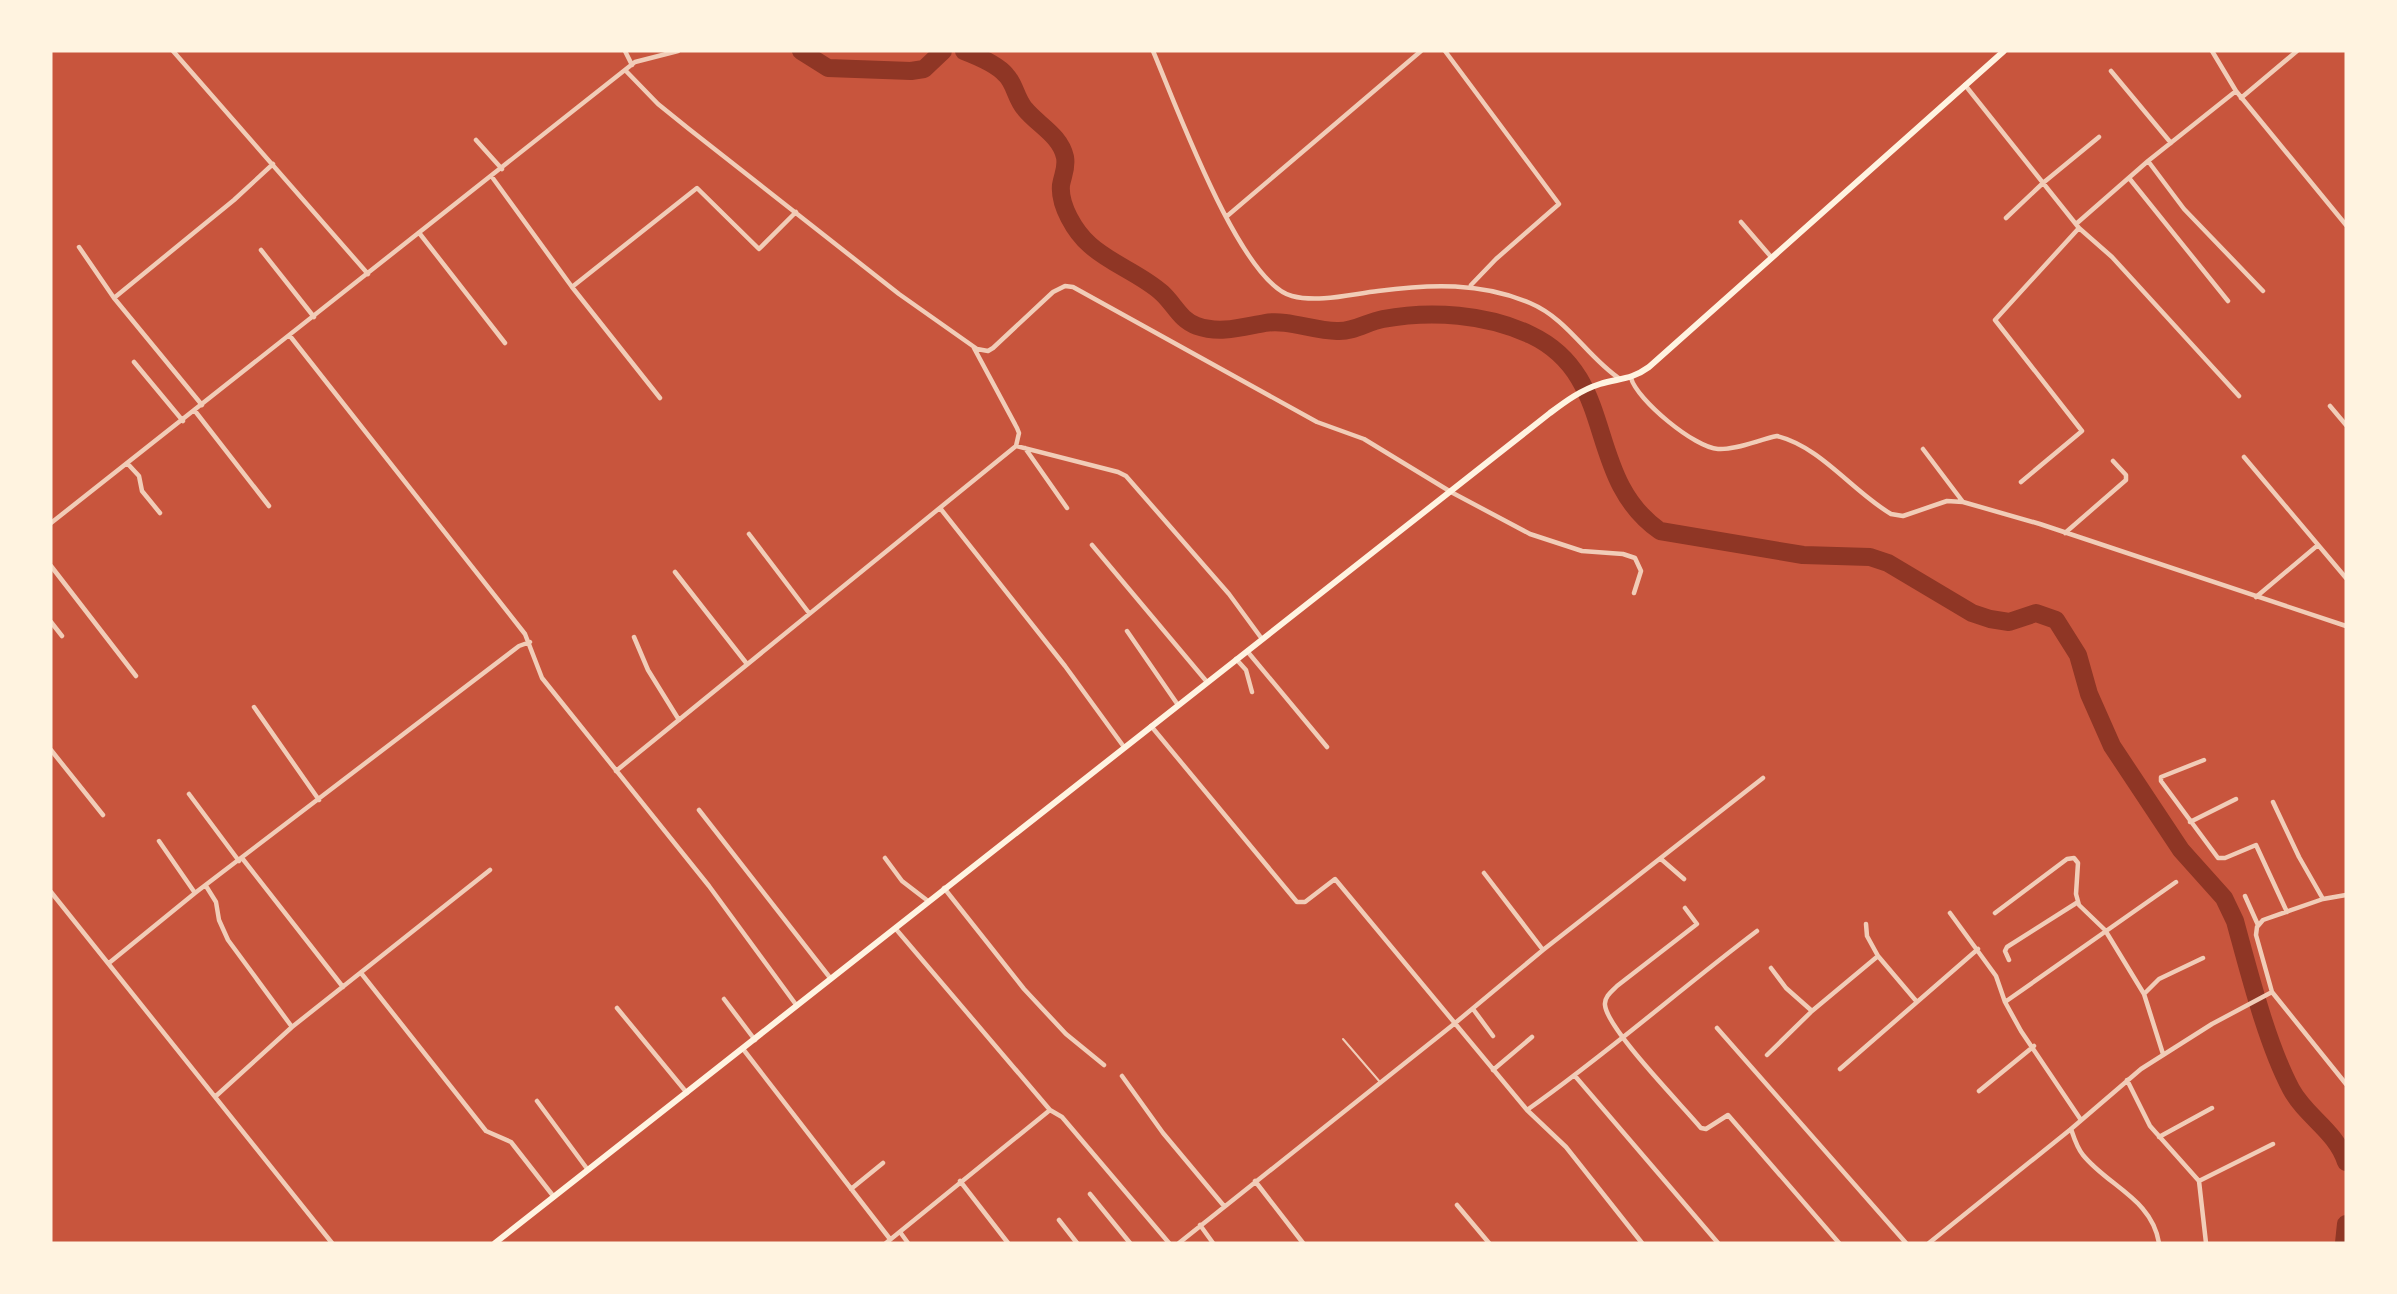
<svg xmlns="http://www.w3.org/2000/svg" width="2397" height="1294" font-family="'DM Sans',sans-serif">
<style>
.lines{fill:none;stroke-linecap:round;stroke-linejoin:round}
.river{stroke:#8f3625;stroke-width:18}
.service{stroke:#f1ccb7;stroke-width:2}
.minor{stroke:#f1ccb7;stroke-width:4.5}
.secondary{stroke:#fff3e0;stroke-width:6}
</style>
<rect width="100%" height="100%" fill="#c8553d"/>
<g class="lines">
<path class="river" d="M 801,51 L 828,68 L 911,71 L 924,69 L 943,51
M 964,51 C 977,56 997,64 1006,75 C 1015,84 1016,99 1025,109 C 1038,125 1060,135 1065,157 C 1067,168 1063,174 1061,185 C 1059,205 1075,232 1090,245 C 1111,264 1141,274 1162,293 C 1175,305 1180,320 1197,326 C 1220,334 1242,327 1265,323 C 1288,319 1313,331 1337,331 C 1354,332 1367,322 1383,319 C 1431,310 1487,314 1531,335 C 1619,377 1583,477 1660,531 L 1803,555 L 1870,557 L 1888,563 L 1972,613 L 1990,619 L 2009,622 L 2036,613 L 2056,620 L 2078,655 L 2089,694 L 2112,746 L 2181,850 L 2224,898 L 2235,921 C 2249,972 2267,1044 2291,1089 C 2306,1117 2336,1131 2346,1162
M 2344,1243 L 2346,1224"/>
<path class="service" d="M 1343,1039 L 1380,1082"/>
<path class="minor" d="M 173,51 L 368,274
M 625,51 L 632,65
M 1153,51 C 1175,102 1240,283 1292,296 C 1318,303 1352,294 1378,291 C 1430,284 1481,282 1530,303 C 1568,319 1587,357 1620,379
M 1445,51 L 1559,204 L 1496,259 L 1471,285
M 2212,51 L 2236,91 L 2346,225
M 626,71 L 658,104 L 689,129 L 899,294 L 977,349 L 988,351 L 993,348 L 1053,292 L 1065,286 L 1073,287 L 1317,422 L 1364,439 L 1451,492 L 1530,534 L 1582,551 L 1623,554 L 1635,558 L 1641,571 L 1634,593
M 2111,71 L 2171,143
M 1965,85 L 2079,228 L 2112,257 L 2239,396
M 2241,98 L 2297,51
M 476,140 L 502,169
M 2148,161 L 2184,209 L 2263,291
M 492,177 L 572,287 L 660,398
M 2129,178 L 2228,301
M 1226,217 L 1421,51
M 2006,218 L 2043,183 L 2099,137
M 1741,222 L 1772,258
M 2076,224 L 2148,161 L 2236,91
M 420,234 L 505,343
M 79,247 L 114,298 L 202,405
M 261,250 L 314,317
M 572,287 L 697,188 L 759,249 L 796,212
M 114,298 L 234,200 L 273,164
M 290,336 L 525,634 L 542,678 L 709,886 L 797,1006
M 134,362 L 183,421
M 1631,378 C 1637,400 1695,448 1718,449 C 1736,450 1758,440 1777,436 C 1821,447 1852,491 1891,514 L 1903,516 L 1947,501 L 1963,502 L 2040,524 L 2346,626
M 2330,406 L 2346,425
M 195,411 L 269,506
M 1016,446 L 1118,472 L 1126,476 L 1229,594 L 1262,639
M 1025,448 L 1067,508
M 1923,449 L 1963,502
M 2244,457 L 2346,578
M 127,463 L 139,476 L 142,491 L 160,513
M 2021,482 L 2082,431 L 1995,320 L 2079,228
M 940,508 L 1065,666 L 1124,747
M 51,523 L 635,62 L 678,51
M 2065,533 L 2126,480 L 2126,475 L 2113,461
M 749,534 L 809,613
M 1092,545 L 1207,682
M 51,566 L 136,676
M 675,572 L 747,664
M 2256,597 L 2318,545
M 51,622 L 62,636
M 1127,631 L 1178,705
M 634,637 L 648,670 L 679,720
M 1247,651 L 1327,747
M 1236,659 L 1246,670 L 1252,692
M 254,707 L 319,800
M 1151,726 L 1297,902 L 1305,902 L 1335,879 L 1527,1110 L 1566,1147 L 1642,1243
M 51,750 L 103,815
M 2204,760 L 2161,777 L 2161,781 L 2218,858 L 2225,858 L 2256,845 L 2287,912
M 616,771 L 1016,446 L 1019,433 L 1017,428 L 974,348
M 189,794 L 239,861
M 2273,802 L 2299,857 L 2323,899
M 699,810 L 831,979
M 2190,822 L 2236,799
M 159,841 L 195,893
M 242,858 L 343,987
M 885,858 L 902,881 L 928,901
M 1661,859 L 1684,879
M 1484,873 L 1543,950
M 206,886 L 216,902 L 219,920 L 228,940 L 292,1027
M 944,888 L 1024,989 L 1066,1034 L 1104,1065
M 51,892 L 332,1243
M 2346,895 L 2323,899 L 2263,920 L 2257,927 L 2256,935 L 2272,992 L 2346,1084
M 2245,896 L 2258,925
M 1685,908 L 1697,924 L 1617,986 C 1612,991 1604,997 1605,1005 C 1607,1029 1682,1105 1701,1128 L 1706,1129 L 1728,1115 L 1839,1243
M 1950,913 L 1996,976 L 2005,1002 L 2021,1031 L 2081,1120
M 1995,913 L 2067,859 L 2074,858 L 2078,863 L 2076,894 L 2079,905 L 2105,930 L 2144,994
M 1866,924 L 1867,936 L 1878,956
M 895,928 L 1050,1110 L 1062,1117 L 1169,1243
M 2009,960 L 2005,951 L 2007,947 L 2078,902
M 109,963 L 195,893 L 519,646 L 530,642
M 1771,968 L 1786,988 L 1812,1011 L 1878,956 L 1917,1002
M 361,973 L 486,1131 L 511,1142 L 554,1197
M 724,999 L 755,1040
M 2005,1002 L 2176,882
M 617,1008 L 687,1093
M 1473,1009 L 1493,1036
M 1717,1028 L 1906,1243
M 743,1049 L 890,1239
M 2163,1054 L 2144,994 L 2159,979 L 2203,958
M 1767,1055 L 1812,1011
M 1840,1069 L 1978,949
M 1493,1070 L 1532,1037
M 1122,1076 L 1163,1133 L 1224,1206
M 1575,1076 L 1718,1243
M 2127,1080 L 2150,1126 L 2199,1181 L 2206,1243
M 1979,1091 L 2034,1046
M 216,1096 L 292,1027 L 490,870
M 537,1101 L 588,1170
M 1527,1110 C 1607,1054 1680,989 1757,931
M 2071,1129 C 2074,1138 2077,1148 2083,1155 C 2108,1186 2152,1199 2159,1243
M 2159,1137 L 2212,1108
M 960,1181 L 1008,1243
M 1255,1181 L 1303,1243
M 2199,1181 L 2273,1144
M 851,1189 L 883,1163
M 1090,1194 L 1130,1243
M 1457,1205 L 1489,1243
M 1059,1220 L 1077,1243
M 1200,1225 L 1213,1243
M 900,1232 L 908,1243
M 886,1243 L 1050,1110
M 1179,1243 L 1454,1024 L 1543,950 L 1763,778
M 1929,1243 L 2071,1129 L 2141,1069 L 2212,1024 L 2272,992"/>
<path class="secondary" d="M 495,1243 L 1550,413 C 1566,401 1581,390 1600,384 C 1620,378 1631,380 1649,367 L 2004,51"/>
</g>
<rect width="2397" height="1294" fill="none" stroke="#fff3e0" stroke-width="105"/>
</svg>
